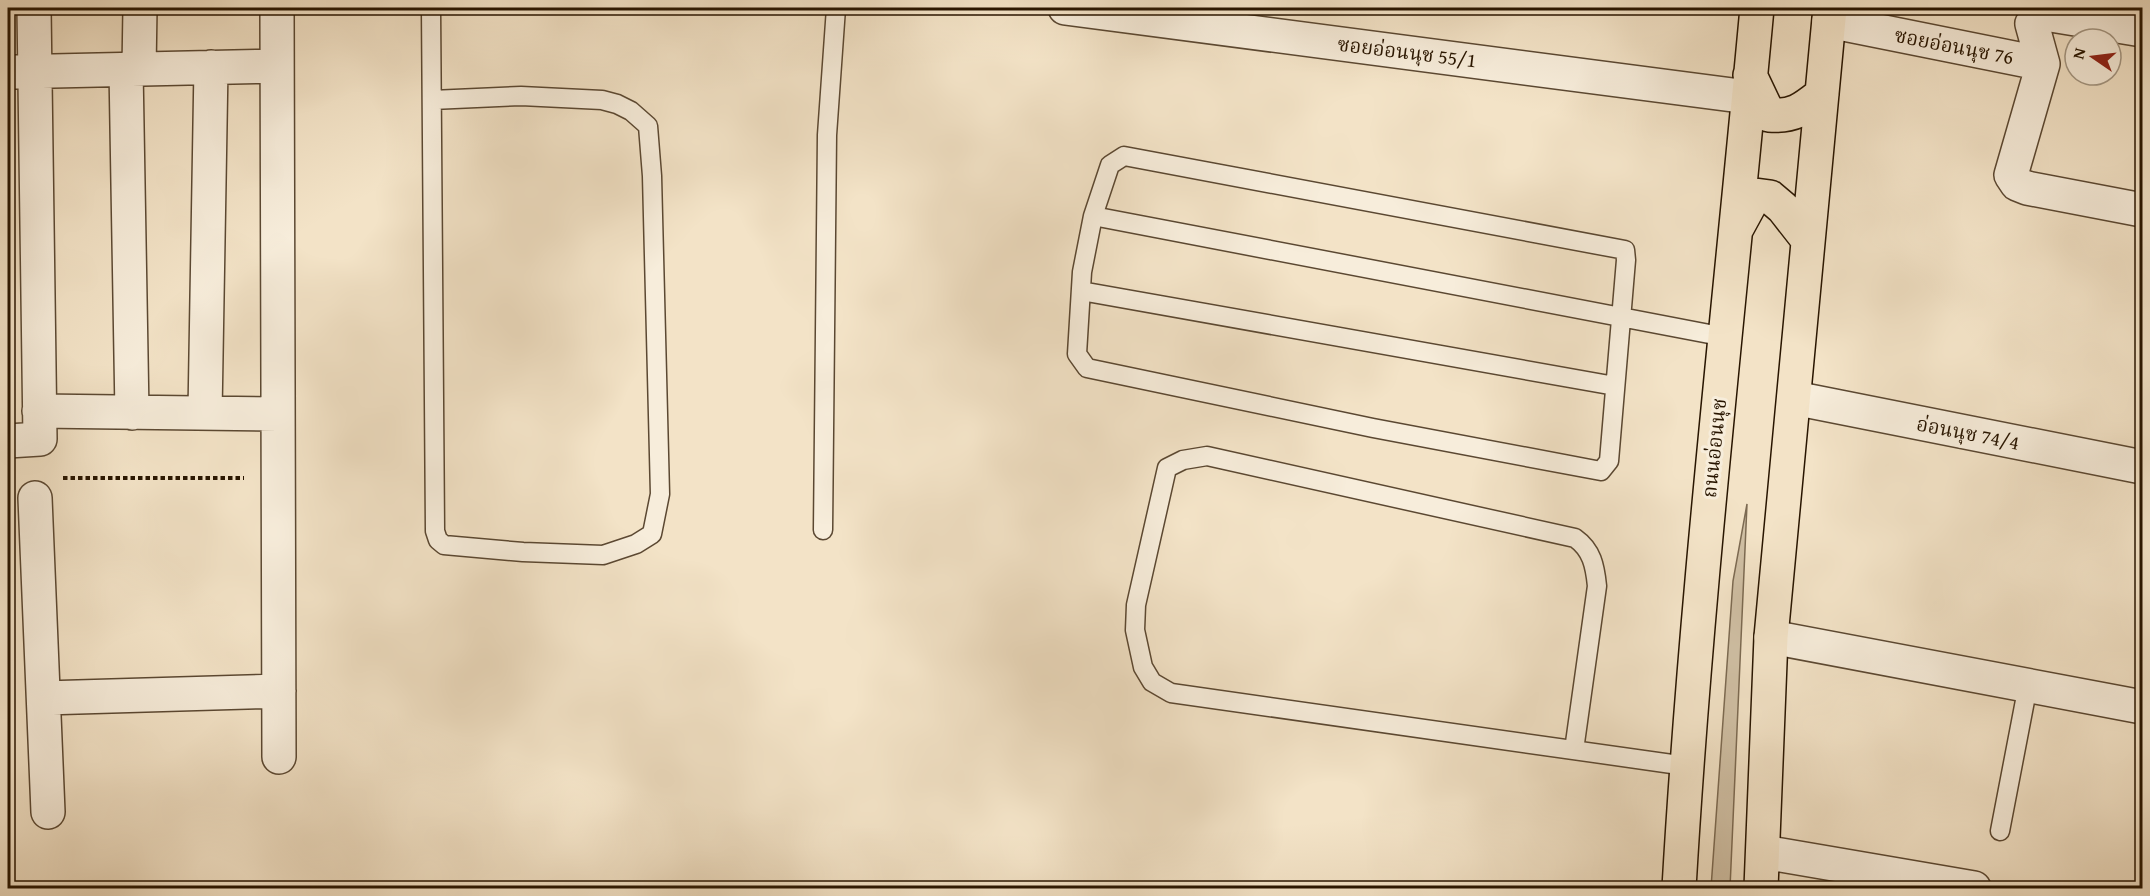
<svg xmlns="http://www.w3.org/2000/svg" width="2150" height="896" font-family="'Gentium Book Plus','Noto Serif Thai',serif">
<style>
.green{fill:#d0c0a5;stroke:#7c6a52;stroke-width:1.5}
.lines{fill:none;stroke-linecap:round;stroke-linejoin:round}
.service-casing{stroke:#5b4832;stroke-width:21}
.minor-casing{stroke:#5b4832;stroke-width:36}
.primary-casing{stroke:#281500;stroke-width:36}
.path{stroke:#281500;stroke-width:4;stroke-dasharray:4.5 3;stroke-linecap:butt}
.service{stroke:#f7eddb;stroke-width:18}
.minor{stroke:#f7eddb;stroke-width:33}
.primary{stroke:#f3e3c7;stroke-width:33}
.labels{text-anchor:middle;stroke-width:6;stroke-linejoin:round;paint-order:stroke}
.street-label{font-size:20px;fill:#281500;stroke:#f7eddb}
</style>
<rect width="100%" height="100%" fill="#f3e3c7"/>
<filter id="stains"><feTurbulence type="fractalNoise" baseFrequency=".00333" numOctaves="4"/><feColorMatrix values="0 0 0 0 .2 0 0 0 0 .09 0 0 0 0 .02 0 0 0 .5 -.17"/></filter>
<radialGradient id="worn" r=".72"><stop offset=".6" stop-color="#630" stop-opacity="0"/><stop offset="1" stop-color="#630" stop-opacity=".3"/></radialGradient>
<path class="green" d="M 1747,504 L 1730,888 L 1711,888 L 1733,581 Z"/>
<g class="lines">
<g class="service-casing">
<path id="service" d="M 431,8 L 435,531 L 438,540 L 444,545 L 523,552 L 603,555 L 636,544 L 652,534 L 660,494 L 652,176 L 648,126 L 631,111 L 617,104 L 602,100 L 521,96 L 432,100
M 1124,156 L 1625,250 L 1626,260 L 1609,461 L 1601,471 L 1373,428 L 1087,368 L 1077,354 L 1082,272 L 1093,216 L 1110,165 Z
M 1093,216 L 1725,337
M 1081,291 L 1615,386
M 823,530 L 827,135 L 836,8
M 1574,750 L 1597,586 C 1595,566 1592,550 1575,538 L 1207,456 L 1183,460 L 1167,468 L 1136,605 L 1135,630 L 1143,667 L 1152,682 L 1171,693 L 1686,766
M 2000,831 L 2028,685"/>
</g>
<g class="minor-casing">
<path id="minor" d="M 277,8 L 279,757
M 1065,8 L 1748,97
M 1829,21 L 2043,64
M 2142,30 L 2051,15 L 2040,17 L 2032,24 L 2043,64 L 2011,175 L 2017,184 L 2027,188 L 2142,210
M 126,69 L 132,413
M 139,69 L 140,8
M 8,72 L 277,66
M 1794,398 L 2142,467
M 39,411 L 278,414
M 205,413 L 211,67
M 8,441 L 40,439 L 34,8
M 35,498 L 48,812
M 1771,637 L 2142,707
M 44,698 L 279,691
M 1763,852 L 1974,888"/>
</g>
<g class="primary-casing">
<path id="primary" d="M 1750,75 L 1769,115 C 1794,117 1803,109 1822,94
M 1737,228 L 1755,195 L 1770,197 L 1783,208 L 1808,240
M 1679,888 C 1696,594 1730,301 1757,8
M 1761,888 L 1771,637 L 1830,8"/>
</g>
<path class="path" d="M 63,478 L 244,478"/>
<use href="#service" class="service"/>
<use href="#minor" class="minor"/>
<use href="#primary" class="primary"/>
</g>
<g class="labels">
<g class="street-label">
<text transform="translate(1954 46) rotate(11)" y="7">ซอยอ่อนนุช 76</text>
<text transform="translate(1407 52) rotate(7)" y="7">ซอยอ่อนนุช 55/1</text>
<text transform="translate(1968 433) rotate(11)" y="7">อ่อนนุช 74/4</text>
<text transform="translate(1714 448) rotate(-84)" y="7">ถนนอ่อนนุช</text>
</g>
</g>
<rect width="2150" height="896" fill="none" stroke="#f3e3c7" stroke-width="30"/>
<rect x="9" y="9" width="2132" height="878" fill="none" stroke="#281500" stroke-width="3"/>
<rect x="15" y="15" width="2120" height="866" fill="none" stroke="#281500" stroke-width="1.5"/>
<g transform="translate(2093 57) rotate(284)"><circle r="28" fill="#f7eddb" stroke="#a49783" stroke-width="1.5"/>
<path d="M0-4.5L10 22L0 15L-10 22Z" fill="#8f2418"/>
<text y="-9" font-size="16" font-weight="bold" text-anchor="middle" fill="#281500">N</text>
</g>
<rect width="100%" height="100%" filter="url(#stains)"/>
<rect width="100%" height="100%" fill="url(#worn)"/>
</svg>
